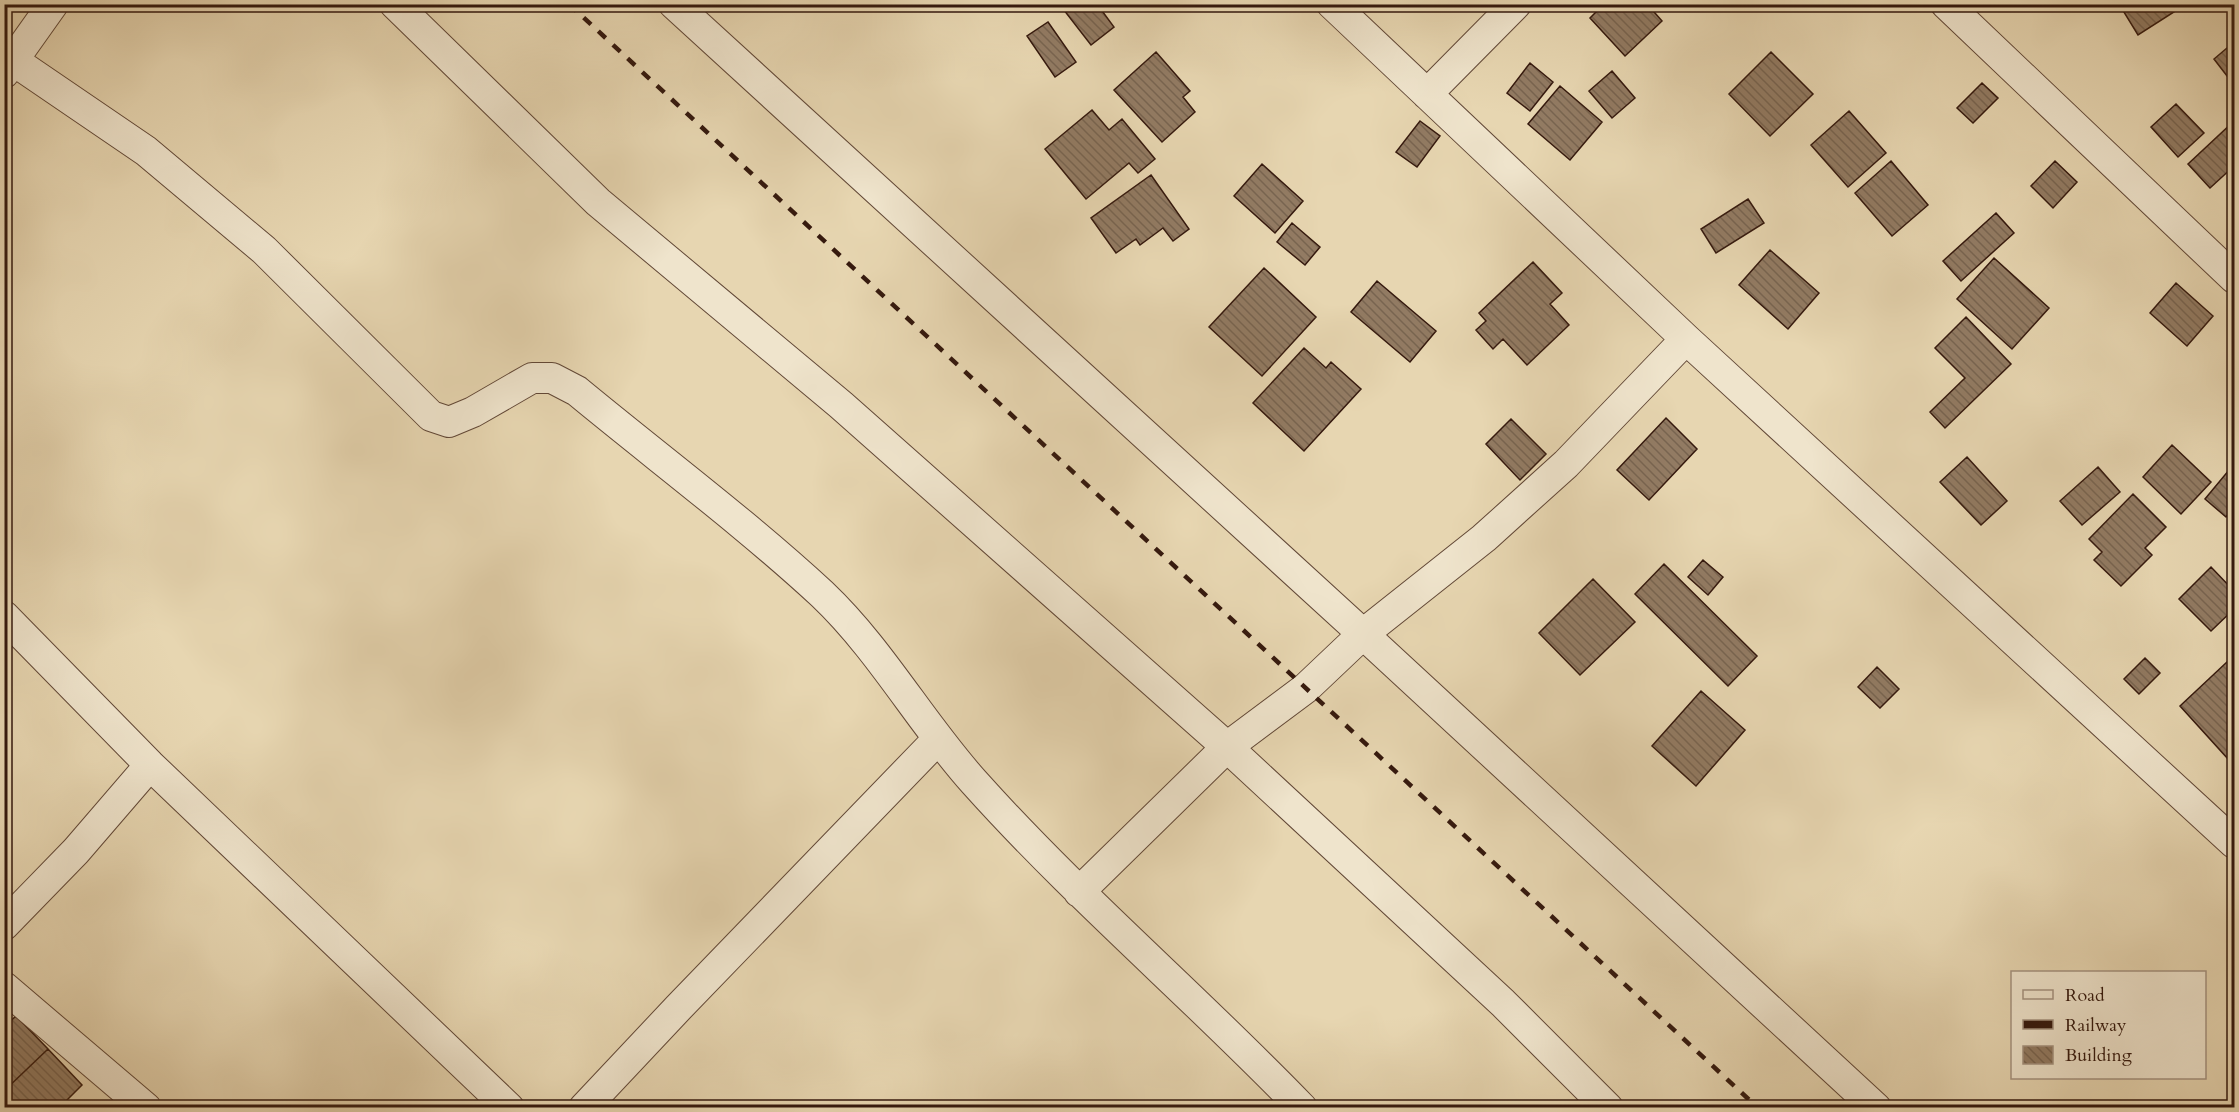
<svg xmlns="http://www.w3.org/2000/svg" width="2239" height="1112" font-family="Cardo,serif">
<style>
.building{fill:url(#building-back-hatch);stroke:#35190e;stroke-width:1.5}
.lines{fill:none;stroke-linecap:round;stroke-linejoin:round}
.minor-casing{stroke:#624837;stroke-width:32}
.minor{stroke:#efe4cc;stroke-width:30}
.rail{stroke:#35190e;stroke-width:4.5;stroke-dasharray:10 10;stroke-linecap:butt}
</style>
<defs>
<pattern id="building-back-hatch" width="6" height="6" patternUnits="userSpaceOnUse" patternTransform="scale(1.5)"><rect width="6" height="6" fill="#927b63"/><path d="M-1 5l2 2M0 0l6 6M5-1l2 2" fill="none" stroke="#786450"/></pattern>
</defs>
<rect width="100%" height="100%" fill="#e7d6b1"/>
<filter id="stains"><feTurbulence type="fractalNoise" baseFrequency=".00333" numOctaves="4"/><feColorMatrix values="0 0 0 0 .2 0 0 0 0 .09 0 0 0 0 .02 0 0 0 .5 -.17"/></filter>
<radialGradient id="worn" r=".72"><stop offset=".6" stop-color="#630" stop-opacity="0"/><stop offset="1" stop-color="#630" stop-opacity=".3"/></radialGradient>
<path class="building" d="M 1097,4 L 1114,27 L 1091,45 L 1060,5 Z
M 1604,4 L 1647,4 L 1662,21 L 1625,56 L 1590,18 Z
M 2119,4 L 2173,4 L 2177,10 L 2138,35 Z
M 1048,22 L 1076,62 L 1055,77 L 1027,36 Z
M 2234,42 L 2234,85 L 2214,59 Z
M 1156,52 L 1190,91 L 1183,97 L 1195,112 L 1162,142 L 1114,90 Z
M 1771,52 L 1813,94 L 1770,136 L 1729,94 Z
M 1530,63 L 1553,82 L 1530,111 L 1507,93 Z
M 1612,71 L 1635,98 L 1612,118 L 1589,91 Z
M 1982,83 L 1998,98 L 1973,123 L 1957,108 Z
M 1560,86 L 1602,122 L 1570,160 L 1528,124 Z
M 2176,104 L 2204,133 L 2178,157 L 2151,127 Z
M 1092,110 L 1109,130 L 1122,119 L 1155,159 L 1138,173 L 1129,163 L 1086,199 L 1045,149 Z
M 1849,111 L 1886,153 L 1848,187 L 1811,145 Z
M 1420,121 L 1440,136 L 1417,167 L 1396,152 Z
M 2232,123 L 2234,126 L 2234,166 L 2210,188 L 2188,164 Z
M 1891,161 L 1928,205 L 1892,236 L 1855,193 Z
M 2055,161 L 2077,182 L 2053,208 L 2031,186 Z
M 1262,164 L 1303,201 L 1275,233 L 1234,196 Z
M 1151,175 L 1189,229 L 1173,241 L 1163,228 L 1140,245 L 1136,239 L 1116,253 L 1091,218 Z
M 1748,199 L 1764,223 L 1716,253 L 1701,229 Z
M 1996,213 L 2014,233 L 1961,281 L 1943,261 Z
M 1292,223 L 1320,247 L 1305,265 L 1277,242 Z
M 1770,250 L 1819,293 L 1788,329 L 1739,285 Z
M 1994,258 L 2049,308 L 2012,349 L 1957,299 Z
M 1533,262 L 1562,293 L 1550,304 L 1569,325 L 1527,365 L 1503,339 L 1493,349 L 1476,330 L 1486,321 L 1479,313 Z
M 1264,268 L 1316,317 L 1262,376 L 1209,327 Z
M 1377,281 L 1436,331 L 1410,362 L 1351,312 Z
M 2176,283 L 2213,316 L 2187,346 L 2150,313 Z
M 1966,317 L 2011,364 L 1945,428 L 1930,412 L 1965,378 L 1935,348 Z
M 1304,348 L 1326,368 L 1331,362 L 1361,389 L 1304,451 L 1253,403 Z
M 1666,418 L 1697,449 L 1649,500 L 1617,470 Z
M 1511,419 L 1546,454 L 1520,480 L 1486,444 Z
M 2172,445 L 2211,482 L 2181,514 L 2143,477 Z
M 1967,457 L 2007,501 L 1981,525 L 1940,482 Z
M 2098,467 L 2120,492 L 2082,525 L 2060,501 Z
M 2229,470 L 2234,475 L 2234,507 L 2226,517 L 2205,499 Z
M 2133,494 L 2166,527 L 2145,548 L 2152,555 L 2121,586 L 2094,560 L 2102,552 L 2089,539 Z
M 1703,560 L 1723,577 L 1708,595 L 1688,577 Z
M 1664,564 L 1757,656 L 1728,686 L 1635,594 Z
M 2211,567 L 2234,591 L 2234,609 L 2211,631 L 2179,599 Z
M 1593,579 L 1635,622 L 1580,675 L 1539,633 Z
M 2145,658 L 2160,673 L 2139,694 L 2124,679 Z
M 2228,661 L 2234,668 L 2234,754 L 2229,760 L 2180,706 Z
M 1877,667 L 1899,689 L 1880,708 L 1858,687 Z
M 1701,691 L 1745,730 L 1696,786 L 1652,746 Z
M 16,1016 L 48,1049 L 4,1091 L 4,1027 Z
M 48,1049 L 82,1085 L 59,1108 L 15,1108 L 4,1097 L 4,1091 Z"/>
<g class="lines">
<g class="minor-casing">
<path id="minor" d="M 395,4 L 598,202 L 841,405 L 1227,747 L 1503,1003 L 1608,1108
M 674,4 L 1363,634 L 1876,1108
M 1332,4 L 1686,339 L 2234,843
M 1946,4 L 2234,278
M 14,61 L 146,151 L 264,250 L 431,416 L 449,422 L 473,412 L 532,378 L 552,378 L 577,391 C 658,458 744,522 822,594 C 881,650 920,722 974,782 C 1077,897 1195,997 1302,1108
M 4,73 L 53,4
M 1427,94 L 1516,4
M 4,616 L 150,765 L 509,1108
M 1079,892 L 1227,747 L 1306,688 L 1363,634 L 1484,538 L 1566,464 L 1686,339
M 4,925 L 76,851 L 150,765
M 4,987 L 146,1108
M 584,1108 L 679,1007 L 938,739"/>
</g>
<use href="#minor" class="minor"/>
<path class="rail" d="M 569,4 L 1758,1108"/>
</g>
<rect width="2239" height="1112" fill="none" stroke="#e7d6b1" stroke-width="24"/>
<rect x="6" y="6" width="2227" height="1100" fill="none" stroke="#35190e" stroke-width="3"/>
<rect x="12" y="12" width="2215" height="1088" fill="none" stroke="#35190e" stroke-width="1.5"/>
<rect x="2011" y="971" width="195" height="108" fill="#efe4cc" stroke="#a59380" stroke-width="1.5"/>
<rect x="2023" y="990" width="30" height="9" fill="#efe4cc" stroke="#a59380" stroke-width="1.5"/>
<text x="2065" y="1001" font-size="18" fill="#35190e">Road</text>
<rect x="2023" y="1020" width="30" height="9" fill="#35190e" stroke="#a59380" stroke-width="1.5"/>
<text x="2065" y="1031" font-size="18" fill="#35190e">Railway</text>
<rect x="2023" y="1046" width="30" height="18" fill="url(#building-back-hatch)" stroke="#a59380" stroke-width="1.5"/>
<text x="2065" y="1061" font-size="18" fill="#35190e">Building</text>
<rect width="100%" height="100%" filter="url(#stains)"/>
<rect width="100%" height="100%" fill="url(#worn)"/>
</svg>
